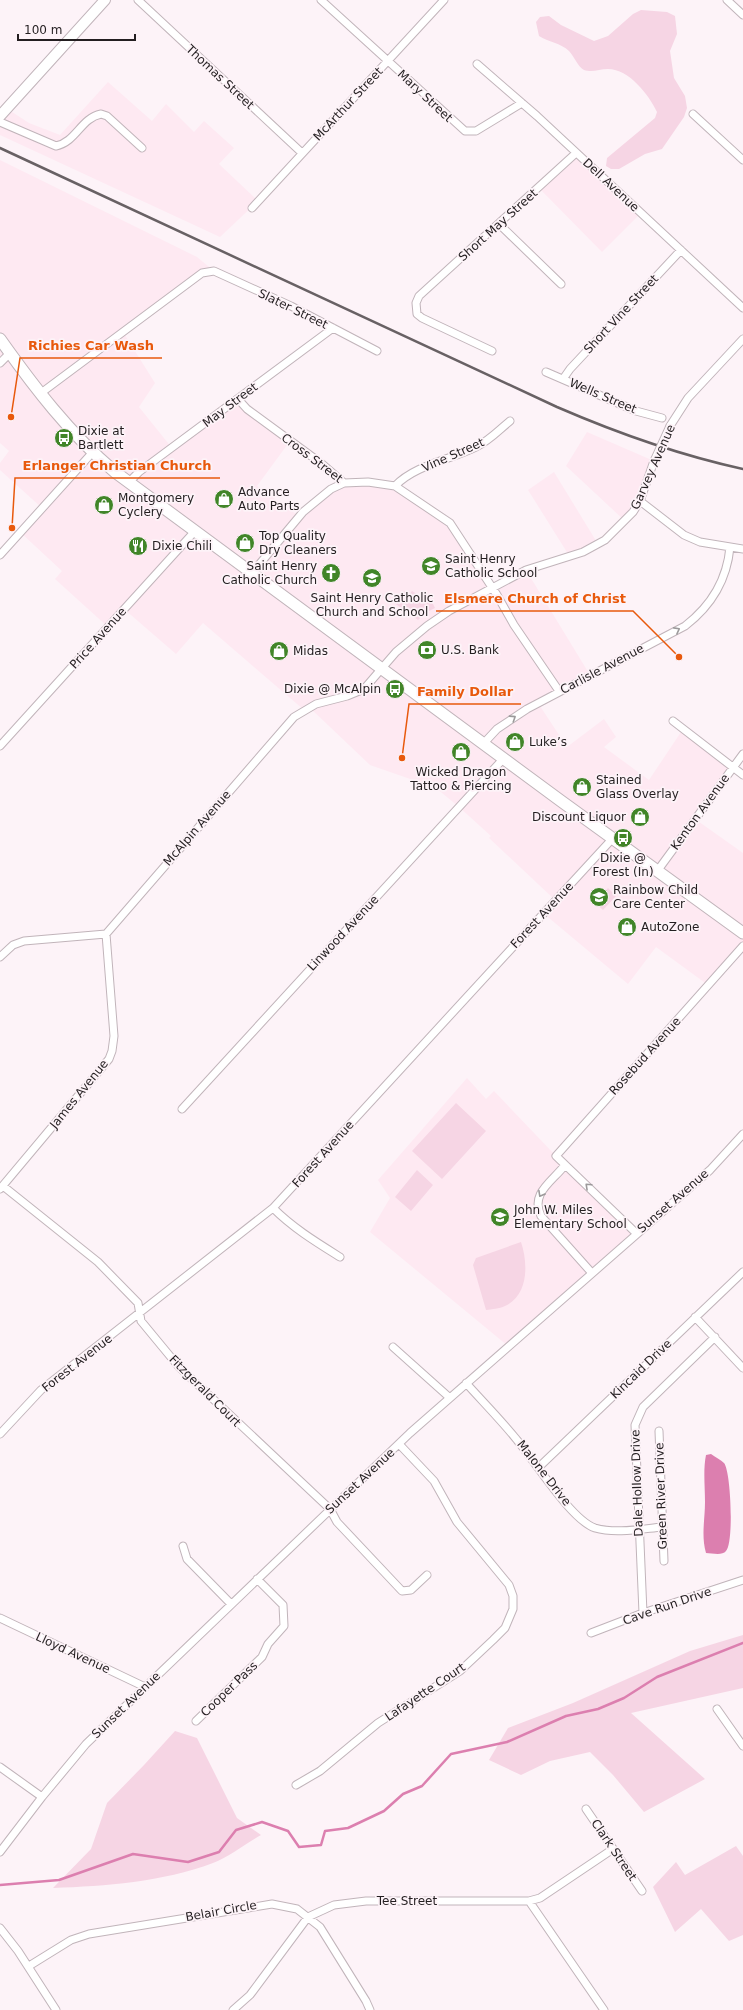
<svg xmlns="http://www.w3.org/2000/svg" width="743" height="2010" font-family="'DejaVu Sans',sans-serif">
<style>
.built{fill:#fee9f2}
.green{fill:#f6d5e4}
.water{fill:#dc7faf}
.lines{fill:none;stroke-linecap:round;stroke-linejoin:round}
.stream{stroke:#dc7faf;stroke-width:2.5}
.street-casing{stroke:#c1b4ba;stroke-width:9}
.secondary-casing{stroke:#c1b4ba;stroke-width:12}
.primary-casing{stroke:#c1b4ba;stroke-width:13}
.street{stroke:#fff;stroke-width:7}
.secondary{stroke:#fff;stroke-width:10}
.primary{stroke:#fff;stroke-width:11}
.rail{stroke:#686164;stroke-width:2.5}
.street-bridge-casing{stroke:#c1b4ba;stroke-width:9;stroke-linecap:butt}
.street-bridge{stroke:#fff;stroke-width:7}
.oneway{stroke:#9c9a9b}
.labels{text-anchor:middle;stroke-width:3.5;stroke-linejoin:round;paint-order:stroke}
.street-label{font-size:12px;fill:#231e20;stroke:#fdf3f8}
.poi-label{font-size:12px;fill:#231e20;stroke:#fdf3f8;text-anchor:start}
.leader{fill:none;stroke:#e8590c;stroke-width:1.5}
.callout-dot{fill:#e8590c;stroke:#fdf3f8;stroke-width:1.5}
.callout-label{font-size:13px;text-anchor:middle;font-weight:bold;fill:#e8590c;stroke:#fdf3f8;stroke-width:3.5;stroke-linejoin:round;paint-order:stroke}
</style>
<rect width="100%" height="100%" fill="#fdf3f8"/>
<path class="built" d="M 108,82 L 152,121 L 166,104 L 194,132 L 204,121 L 234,148 L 219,164 L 258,201 L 220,237 L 0,135 L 0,116 L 6,108 L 29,123 L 60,135 Z
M 576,153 L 641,213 L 602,252 L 539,188 Z
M 0,160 L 197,257 L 214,271 L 207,271 L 123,332 L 155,383 L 139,407 L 172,448 L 238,399 L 290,441 L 257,486 L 299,516 L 344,483 L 395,486 L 446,519 L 493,589 L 526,570 L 590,675 L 538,703 L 567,747 L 604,719 L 616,737 L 604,747 L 649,780 L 683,729 L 733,768 L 695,819 L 743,853 L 743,946 L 708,985 L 656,947 L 628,984 L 543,913 L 555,900 L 489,838 L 491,836 L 459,807 L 436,788 L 370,765 L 309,707 L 304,710 L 203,623 L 176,654 L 124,609 L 108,627 L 55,579 L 62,571 L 20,532 L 42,508 L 0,470 L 0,463 L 9,451 L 0,443 Z
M 587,432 L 654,461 L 640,501 L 625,521 L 566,466 Z
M 554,472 L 598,544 L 570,557 L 528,490 Z
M 467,1078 L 486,1099 L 494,1091 L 556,1156 L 636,1233 L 508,1346 L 370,1232 L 390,1198 L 378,1180 Z"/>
<path class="green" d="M 641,10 L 667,12 L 675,16 L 677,34 L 670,51 L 674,78 L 685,96 L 687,108 L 684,117 L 662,149 L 645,154 L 619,169 L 611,169 L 606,166 L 607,158 L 655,118 L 657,112 C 649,95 629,69 608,69 C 599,69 593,73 584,70 C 578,67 574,56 569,51 C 561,43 548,42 539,36 L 536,22 L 540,17 L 549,16 L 561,25 L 594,41 L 608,36 L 633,14 Z
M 404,591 L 409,595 L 412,591 L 433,604 L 435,608 L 427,612 L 418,620 L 393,602 L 396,597 Z
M 608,888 L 616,896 L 603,910 L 595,903 Z
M 456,1103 L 486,1131 L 442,1179 L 412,1151 Z
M 417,1170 L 433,1185 L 411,1211 L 395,1197 Z
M 521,1242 C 528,1263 529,1295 505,1306 C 499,1309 492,1309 486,1310 L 473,1265 L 476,1258 Z
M 743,1635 L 743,1688 L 631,1713 L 705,1779 L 644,1812 L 613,1775 L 590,1752 L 550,1761 L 521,1775 L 489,1760 L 508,1728 L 573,1703 L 690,1651 Z
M 175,1731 L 197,1738 L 237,1818 L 261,1835 C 245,1844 229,1857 213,1863 C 162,1882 106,1886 53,1888 L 91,1849 L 107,1803 L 144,1765 Z
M 736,1846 L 743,1856 L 743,1935 L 729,1941 L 701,1909 L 675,1932 L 653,1887 L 676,1862 L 685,1875 Z"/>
<path class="water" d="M 711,1454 C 715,1457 721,1460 724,1463 C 731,1471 734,1543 726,1551 C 722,1556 712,1553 706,1553 C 701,1535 705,1520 705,1502 C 705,1486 703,1470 706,1455 Z"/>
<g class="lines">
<path class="stream" d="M 0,1885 L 59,1880 L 133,1854 L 188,1862 L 219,1852 L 236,1830 L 262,1822 L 288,1831 L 299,1847 L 321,1845 L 325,1831 L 348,1828 L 384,1811 L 403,1794 L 422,1786 L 451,1754 L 507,1742 L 566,1716 L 598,1709 L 624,1698 L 657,1677 L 743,1643"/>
<g class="street-casing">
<path id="street" d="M 138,0 L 302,153
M 321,0 L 465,131 L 476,131 L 522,103
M 727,0 L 743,15
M 477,64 L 537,116 L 743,308
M 693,114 L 743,160
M 0,122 L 56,146 C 76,142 81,118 101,114 L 107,116 L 142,148
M 252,208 L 444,0
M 499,224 L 561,284
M 492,351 L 422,318 L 417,314 L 416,303 L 419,296 L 576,153
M 0,363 L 10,353
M 546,372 L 636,411 L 662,418
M 563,379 L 570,369 L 681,250
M 41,393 L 202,273 L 214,271 L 291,306 L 377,351
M 238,399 L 247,409 L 322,464 L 344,483
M 670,426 L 688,398 L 743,339
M 129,482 L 139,472 L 333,328
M 395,486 C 415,465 450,460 476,447 C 489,441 499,430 510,421
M 640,501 L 684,535 L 700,542 L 743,549
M 0,555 L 92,453
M 252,573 L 303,512 L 331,489 L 344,483 L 368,482 L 395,486 L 450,523 L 497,595 L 514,625 L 559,691
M 673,721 L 743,775
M 484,743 L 497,729 L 527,709 L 685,626 C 711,606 727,580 730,547
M 0,746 L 195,531
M 658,870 L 743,754
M 0,957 L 13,945 L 24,941 L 106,934 L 294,717 L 316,704 L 347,696 L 364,689 L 396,652 L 427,626 L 449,611 L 526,570 L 583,552 L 605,540 L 633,512 L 640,501 L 654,461
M 182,1109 L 504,758
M 565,1165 C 552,1182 530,1193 541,1216 L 591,1272
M 3,1186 L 98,1262 L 138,1303 L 141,1321 L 179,1367 L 330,1509 L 337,1522 L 402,1591 L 411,1590 L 427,1575
M 0,1189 L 109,1059 L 112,1051 L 114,1036 L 106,934
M 273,1208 C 293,1228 316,1242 340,1257
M 636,1233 L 556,1156 L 743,946
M 695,1317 L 743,1368
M 393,1347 L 450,1398
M 466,1383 C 483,1402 501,1420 517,1440 C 535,1461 571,1520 595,1528 C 615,1534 641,1529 662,1527
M 659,1431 L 664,1561
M 0,1434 L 41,1390 L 273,1208 L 613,838
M 539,1467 L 743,1272
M 183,1546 L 187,1559 L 231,1604
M 643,1613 L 635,1425 L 643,1407 L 715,1337
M 0,1618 L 145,1687
M 591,1633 L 643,1613 L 743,1580
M 717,1709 L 743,1746
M 196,1721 L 262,1657 L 268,1644 L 284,1626 L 283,1605 L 257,1579
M 0,1767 L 42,1797
M 296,1785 L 320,1771 L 378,1723 L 460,1671 L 493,1640 L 505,1628 L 513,1609 L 513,1596 L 509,1585 L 457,1522 L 434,1481 L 399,1444
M 586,1809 L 642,1891
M 0,1852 L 42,1797 L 86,1744 L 410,1433 L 710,1170 L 743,1134
M 529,1901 L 604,2010
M 0,1928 L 18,1951 L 56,2010
M 29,1966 L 71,1940 L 89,1934 L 272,1904 L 297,1909 L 320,1927 L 366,2001 L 370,2010
M 233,2010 L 250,1995 L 308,1917 L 334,1905 L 366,1901 L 529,1901 L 540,1898 L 613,1849"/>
</g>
<g class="secondary-casing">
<path id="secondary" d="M 0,116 L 105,0"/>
</g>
<g class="primary-casing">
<path id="primary" d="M 0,339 C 34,387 70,434 115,472 L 561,801 L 743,933"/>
</g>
<use href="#street" class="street"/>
<use href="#secondary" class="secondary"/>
<use href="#primary" class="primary"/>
<path class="rail" d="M 0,148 L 557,407 C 617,433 679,455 743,469"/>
<g class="street-bridge-casing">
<path id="street-bridge" d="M 654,461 L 670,426"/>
</g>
<use href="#street-bridge" class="street-bridge"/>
</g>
<defs><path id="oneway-chevron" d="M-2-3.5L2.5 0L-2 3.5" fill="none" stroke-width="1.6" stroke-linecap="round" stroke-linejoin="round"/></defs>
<g class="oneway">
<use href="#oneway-chevron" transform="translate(677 630) rotate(-28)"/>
<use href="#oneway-chevron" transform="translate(513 718) rotate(-33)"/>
<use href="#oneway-chevron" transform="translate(588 1186) rotate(-137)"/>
<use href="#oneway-chevron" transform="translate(541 1194) rotate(119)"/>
</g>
<defs>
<g id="bus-disc" transform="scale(1)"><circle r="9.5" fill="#418528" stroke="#fdf3f8"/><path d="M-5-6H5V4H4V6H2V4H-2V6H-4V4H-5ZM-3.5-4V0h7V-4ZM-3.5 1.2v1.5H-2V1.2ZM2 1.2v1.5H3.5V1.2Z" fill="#fff"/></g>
<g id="shop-disc" transform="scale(1)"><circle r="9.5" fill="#418528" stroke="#fdf3f8"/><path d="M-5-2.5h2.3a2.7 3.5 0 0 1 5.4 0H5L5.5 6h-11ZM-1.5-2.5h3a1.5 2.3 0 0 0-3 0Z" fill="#fff"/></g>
<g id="restaurant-disc" transform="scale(1)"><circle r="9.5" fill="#418528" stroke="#fdf3f8"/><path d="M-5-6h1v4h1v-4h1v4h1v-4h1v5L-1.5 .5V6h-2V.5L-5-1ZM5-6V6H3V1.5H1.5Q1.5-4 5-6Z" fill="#fff"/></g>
<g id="school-disc" transform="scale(1)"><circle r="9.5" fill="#418528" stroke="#fdf3f8"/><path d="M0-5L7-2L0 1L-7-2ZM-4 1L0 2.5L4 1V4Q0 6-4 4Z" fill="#fff"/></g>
<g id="church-disc" transform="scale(1)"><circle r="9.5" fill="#418528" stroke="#fdf3f8"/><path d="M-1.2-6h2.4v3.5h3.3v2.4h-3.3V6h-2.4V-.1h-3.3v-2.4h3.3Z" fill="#fff"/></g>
<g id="bank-disc" transform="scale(1)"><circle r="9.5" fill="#418528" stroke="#fdf3f8"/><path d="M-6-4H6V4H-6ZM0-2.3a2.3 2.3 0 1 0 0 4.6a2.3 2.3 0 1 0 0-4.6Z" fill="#fff"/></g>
</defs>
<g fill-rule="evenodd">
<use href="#bus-disc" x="64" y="438"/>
<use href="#shop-disc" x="224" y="499"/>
<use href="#shop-disc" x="104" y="505"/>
<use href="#shop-disc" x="245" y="543"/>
<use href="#restaurant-disc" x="138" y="546"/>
<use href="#school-disc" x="431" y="566"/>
<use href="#church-disc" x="331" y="573"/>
<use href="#school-disc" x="372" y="578"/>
<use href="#bank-disc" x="427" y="650"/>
<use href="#shop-disc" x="279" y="651"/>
<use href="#bus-disc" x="395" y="689"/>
<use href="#shop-disc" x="515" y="742"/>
<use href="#shop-disc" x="461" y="752"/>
<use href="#shop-disc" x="582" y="787"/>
<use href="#shop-disc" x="640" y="817"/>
<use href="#bus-disc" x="623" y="838"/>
<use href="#school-disc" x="599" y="897"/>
<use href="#shop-disc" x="627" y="927"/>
<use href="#school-disc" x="500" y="1217"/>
</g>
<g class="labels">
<g class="street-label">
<text transform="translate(220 77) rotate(43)" y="4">Thomas Street</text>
<text transform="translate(425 96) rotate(43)" y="4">Mary Street</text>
<text transform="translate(348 104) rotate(-47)" y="4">McArthur Street</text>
<text transform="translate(611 185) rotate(43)" y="4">Dell Avenue</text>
<text transform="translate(498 225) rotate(-42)" y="4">Short May Street</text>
<text transform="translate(293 309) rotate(26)" y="4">Slater Street</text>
<text transform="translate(621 314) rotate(-47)" y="4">Short Vine Street</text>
<text transform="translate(603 396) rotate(23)" y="4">Wells Street</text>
<text transform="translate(230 405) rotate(-37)" y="4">May Street</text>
<text transform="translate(453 455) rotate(-24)" y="4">Vine Street</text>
<text transform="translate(312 458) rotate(37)" y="4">Cross Street</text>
<text transform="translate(653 467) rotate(-66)" y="4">Garvey Avenue</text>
<text transform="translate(98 638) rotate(-48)" y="4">Price Avenue</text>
<text transform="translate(602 669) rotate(-28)" y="4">Carlisle Avenue</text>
<text transform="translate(700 812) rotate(-54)" y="4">Kenton Avenue</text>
<text transform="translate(197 828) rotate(-49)" y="4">McAlpin Avenue</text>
<text transform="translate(542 915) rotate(-47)" y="4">Forest Avenue</text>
<text transform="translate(343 933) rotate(-47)" y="4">Linwood Avenue</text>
<text transform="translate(645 1056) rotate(-48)" y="4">Rosebud Avenue</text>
<text transform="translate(79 1094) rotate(-51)" y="4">James Avenue</text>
<text transform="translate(323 1154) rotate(-48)" y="4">Forest Avenue</text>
<text transform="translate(673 1201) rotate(-41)" y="4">Sunset Avenue</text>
<text transform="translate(77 1363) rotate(-38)" y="4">Forest Avenue</text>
<text transform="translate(641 1369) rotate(-44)" y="4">Kincaid Drive</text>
<text transform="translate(205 1391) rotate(45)" y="4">Fitzgerald Court</text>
<text transform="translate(544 1473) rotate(52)" y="4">Malone Drive</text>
<text transform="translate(360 1481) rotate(-43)" y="4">Sunset Avenue</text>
<text transform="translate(637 1483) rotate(-92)" y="4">Dale Hollow Drive</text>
<text transform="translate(661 1496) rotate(-92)" y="4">Green River Drive</text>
<text transform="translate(667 1606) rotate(-19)" y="4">Cave Run Drive</text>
<text transform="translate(73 1653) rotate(25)" y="4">Lloyd Avenue</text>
<text transform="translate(229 1689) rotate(-44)" y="4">Cooper Pass</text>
<text transform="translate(425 1692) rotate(-34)" y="4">Lafayette Court</text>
<text transform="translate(126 1705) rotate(-44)" y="4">Sunset Avenue</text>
<text transform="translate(614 1850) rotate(56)" y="4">Clark Street</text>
<text x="407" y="1905">Tee Street</text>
<text transform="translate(221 1911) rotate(-10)" y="4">Belair Circle</text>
</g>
<g class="poi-label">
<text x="78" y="435">Dixie at<tspan x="78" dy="14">Bartlett</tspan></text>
<text x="238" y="496">Advance<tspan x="238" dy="14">Auto Parts</tspan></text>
<text x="118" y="502">Montgomery<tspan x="118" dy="14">Cyclery</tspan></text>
<text x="259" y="540">Top Quality<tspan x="259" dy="14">Dry Cleaners</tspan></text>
<text x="152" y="550">Dixie Chili</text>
<text x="445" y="563">Saint Henry<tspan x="445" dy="14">Catholic School</tspan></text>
<text x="317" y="570" text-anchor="end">Saint Henry<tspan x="317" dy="14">Catholic Church</tspan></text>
<text x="372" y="602" text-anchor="middle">Saint Henry Catholic<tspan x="372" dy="14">Church and School</tspan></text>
<text x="441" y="654">U.S. Bank</text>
<text x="293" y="655">Midas</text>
<text x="381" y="693" text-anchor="end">Dixie @ McAlpin</text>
<text x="529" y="746">Luke’s</text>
<text x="461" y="776" text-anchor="middle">Wicked Dragon<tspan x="461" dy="14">Tattoo &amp; Piercing</tspan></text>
<text x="596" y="784">Stained<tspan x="596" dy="14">Glass Overlay</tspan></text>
<text x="626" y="821" text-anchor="end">Discount Liquor</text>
<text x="623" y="862" text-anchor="middle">Dixie @<tspan x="623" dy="14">Forest (In)</tspan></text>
<text x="613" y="894">Rainbow Child<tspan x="613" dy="14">Care Center</tspan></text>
<text x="641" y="931">AutoZone</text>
<text x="514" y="1214">John W. Miles<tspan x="514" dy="14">Elementary School</tspan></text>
</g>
</g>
<path class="leader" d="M11 417L20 358H162M12 528L15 478H220M679 657L633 611H436M402 758L409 704H521"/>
<g class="callout-dot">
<circle cx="11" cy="417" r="4"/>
<circle cx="12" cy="528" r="4"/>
<circle cx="679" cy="657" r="4"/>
<circle cx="402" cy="758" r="4"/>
</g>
<g class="callout-label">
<text x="91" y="350">Richies Car Wash</text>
<text x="117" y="470">Erlanger Christian Church</text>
<text x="535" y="603">Elsmere Church of Christ</text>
<text x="465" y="696">Family Dollar</text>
</g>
<path d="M18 34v6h117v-6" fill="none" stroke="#231e20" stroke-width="2"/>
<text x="24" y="34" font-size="12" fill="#231e20" stroke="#fdf3f8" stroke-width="3" paint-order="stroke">100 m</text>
</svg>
